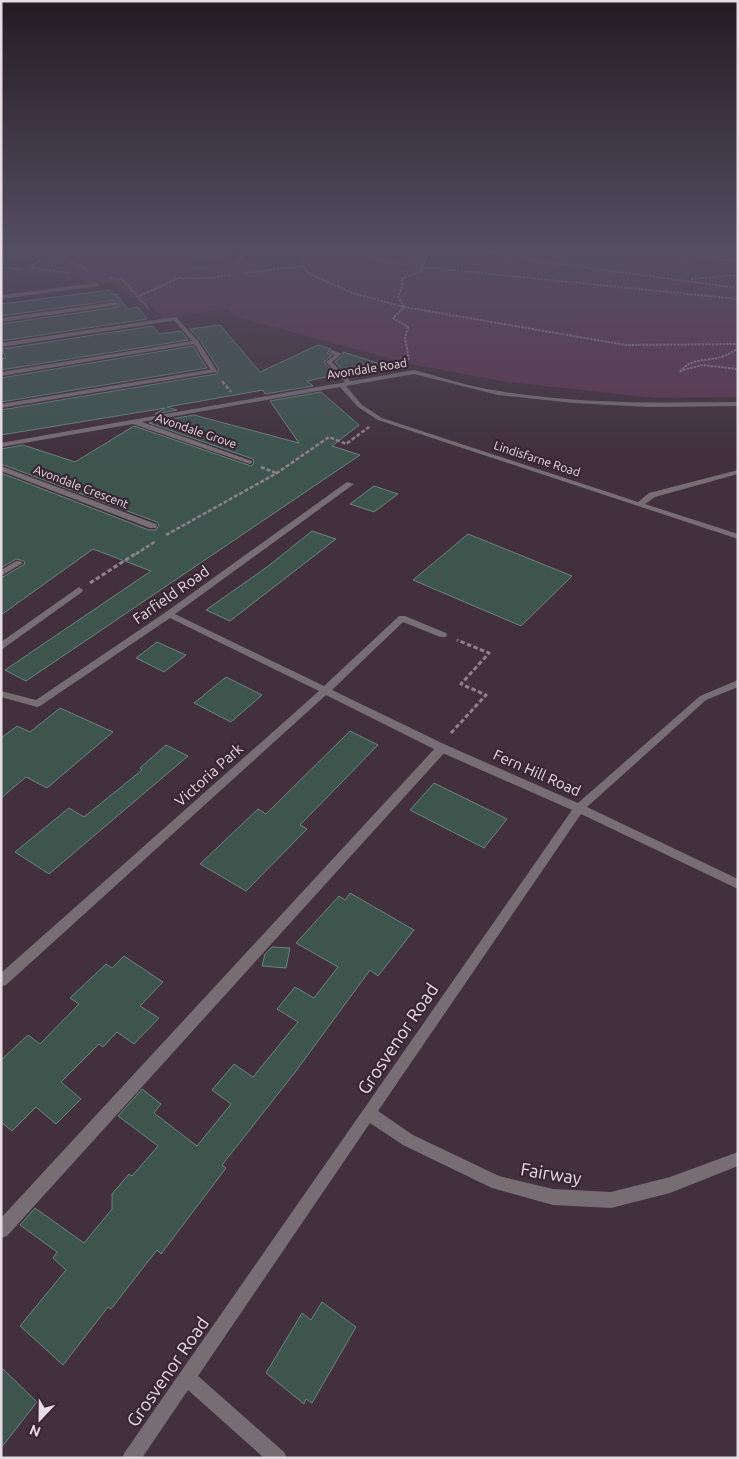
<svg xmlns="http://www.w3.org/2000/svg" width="739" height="1459" font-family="Ubuntu,sans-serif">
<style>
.green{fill:#5d3752}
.building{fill:#3e554e;stroke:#6b837c}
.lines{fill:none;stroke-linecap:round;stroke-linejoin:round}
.path-far2{stroke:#8f818b;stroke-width:2;stroke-dasharray:2.5 1;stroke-linecap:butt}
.path-far1{stroke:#8f818b;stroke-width:2.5;stroke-dasharray:4 2;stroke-linecap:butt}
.path{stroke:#8f818b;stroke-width:3;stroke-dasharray:4.5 2.5;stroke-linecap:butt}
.lane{fill:#776e74;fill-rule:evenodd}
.street{fill:#776e74;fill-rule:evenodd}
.labels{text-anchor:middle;stroke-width:4.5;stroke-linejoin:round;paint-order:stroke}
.far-street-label{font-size:12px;fill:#e7dce3;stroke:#382733}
.street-label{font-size:15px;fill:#e7dce3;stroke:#382733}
.near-street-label{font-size:18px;fill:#e7dce3;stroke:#382733}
</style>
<rect width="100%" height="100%" fill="#42313d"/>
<path class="green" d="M 55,251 L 165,251 L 192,266 L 211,266 L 253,257 L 247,253 L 258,251 L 738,251 L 738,397 L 654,398 L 507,382 L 410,364 L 236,317 L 227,309 L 164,318 L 139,297 L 131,298 L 115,283 L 94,283 L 69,277 L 17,273 Z"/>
<path class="building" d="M 110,290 L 112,294 L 116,294 L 128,309 L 138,307 L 147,319 L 1,341 L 1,324 L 118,307 L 120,303 L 116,300 L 1,316 L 1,304 Z
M 220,325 L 260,372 L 318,345 L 331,349 L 327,353 L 332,355 L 324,362 L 336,375 L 307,381 L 313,386 L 265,394 L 263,390 L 167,407 L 177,410 L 155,414 L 165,408 L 1,435 L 1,410 L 216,374 L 219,370 L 200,340 L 190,329 Z
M 153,326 L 159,334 L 181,331 L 188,340 L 1,370 L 1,359 L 6,358 L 2,349 Z
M 193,346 L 207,368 L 1,402 L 1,378 Z
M 343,352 L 387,366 L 345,373 L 335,362 L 343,355 Z
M 321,392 L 359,425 L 332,446 L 360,455 L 26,681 L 5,670 L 151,571 L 93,549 L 1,615 L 1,578 L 25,564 L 24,561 L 16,559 L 1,568 L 1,473 L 149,530 L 156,530 L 159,525 L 157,522 L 1,464 L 1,449 L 23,445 L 75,462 L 134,426 L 251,466 L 254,463 L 253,459 L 149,423 L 194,415 L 299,443 L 270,401 Z
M 374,486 L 398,494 L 374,512 L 350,504 Z
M 312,531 L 336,539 L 230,621 L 206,610 L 267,567 Z
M 468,534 L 572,576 L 521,626 L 413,580 Z
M 157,642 L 186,655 L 164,672 L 136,658 Z
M 226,677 L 262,695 L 231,722 L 194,703 Z
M 60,708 L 113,732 L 47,788 L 26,777 L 1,798 L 1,738 L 17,726 L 30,732 Z
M 350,731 L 378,745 L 300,825 L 307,829 L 246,891 L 200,864 L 258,809 L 266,814 Z
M 166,745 L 188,756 L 49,874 L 15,852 L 69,808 L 84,817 L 142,770 L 140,768 Z
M 434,783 L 507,819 L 484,848 L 410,810 Z
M 350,893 L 414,930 L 378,976 L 370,970 L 296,1071 L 222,1165 L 226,1168 L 161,1254 L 157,1250 L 111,1309 L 108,1307 L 63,1365 L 20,1326 L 66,1270 L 53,1258 L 57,1252 L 20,1225 L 35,1208 L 84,1243 L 112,1209 L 112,1194 L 129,1174 L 132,1176 L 158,1146 L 118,1116 L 142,1089 L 161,1104 L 154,1113 L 197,1146 L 231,1104 L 212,1090 L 234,1064 L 253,1077 L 298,1022 L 277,1009 L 295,987 L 314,998 L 338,967 L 296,943 L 339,896 L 345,900 Z
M 272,947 L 290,948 L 286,968 L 262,966 L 265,954 Z
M 124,956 L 163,982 L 140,1006 L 159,1018 L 134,1044 L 117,1032 L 103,1047 L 99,1044 L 61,1082 L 81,1099 L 56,1124 L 36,1107 L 12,1131 L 1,1122 L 1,1060 L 28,1035 L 40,1044 L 79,1004 L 70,998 L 106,964 L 112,968 Z
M 322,1302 L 356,1327 L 312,1403 L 306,1399 L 304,1404 L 266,1373 L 302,1313 L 311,1320 Z
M 1,1367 L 37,1402 L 1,1448 Z"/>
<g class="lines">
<path class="path-far2" d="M 300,251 L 306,272 L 352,293 L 404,307 L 626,345 L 738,344
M 354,251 L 383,260 L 422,267 L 738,299
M 483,251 L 552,263 L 738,288
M 638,251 L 738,261
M 55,252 L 89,271
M 32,265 L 55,252
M 32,268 L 70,273
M 245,273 L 304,266
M 109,278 L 122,279 L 149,309
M 691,279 L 738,275
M 137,297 L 179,278 L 207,278 L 231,275
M 409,360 L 405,338 L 408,327 L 393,318 L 404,307 L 398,297 L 403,285 L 401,279 L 421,271 L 429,251
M 680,371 L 702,365 L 738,369
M 680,372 C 691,357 708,362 724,356 C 729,354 733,351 738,349"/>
<path class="path-far1" d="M 222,381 L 231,392
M 261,467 L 276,473
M 166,535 L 277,473 L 329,437 L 346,444 L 369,427
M 136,554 L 156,541"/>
<path class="path" d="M 90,583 L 138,552
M 451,733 L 486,695 L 461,684 L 489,653 L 457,640"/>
<path class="lane" d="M 97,283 L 99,286 L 1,299 L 1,295 Z
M 176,317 L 179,319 L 178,320 L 1,347 L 1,343 Z
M 332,350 L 342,354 L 332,362 L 351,382 L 351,384 L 347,384 L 326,362 L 335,355 L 329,352 Z
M 214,369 L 217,371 L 216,372 L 1,408 L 1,404 Z
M 442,744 L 447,748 L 446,751 L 7,1236 L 1,1238 L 1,1218 L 438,745 Z"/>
<path class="street" d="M 231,251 L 236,251 L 245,257 L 238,263 L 234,263 L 234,261 L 240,257 Z
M 1,266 L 19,268 L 21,269 L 19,270 L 1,268 Z
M 116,302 L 118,303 L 118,305 L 1,322 L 1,318 Z
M 176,317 L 198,341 L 217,371 L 216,372 L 212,372 L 194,344 L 1,376 L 1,372 L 192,341 L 173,319 Z
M 414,370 C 442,377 470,387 499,391 C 578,404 658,403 738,402 L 738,406 L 649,407 L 573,403 L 498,395 L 414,374 L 346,386 L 362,405 L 382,418 L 638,502 L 649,493 L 738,470 L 738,474 L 655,497 L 645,504 L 738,534 L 738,539 L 378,420 L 358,407 L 340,387 L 142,422 L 252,461 L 252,463 L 250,464 L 133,424 L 1,447 L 1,443 Z
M 1,466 L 156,524 L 157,526 L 156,528 L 150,528 L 1,471 Z
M 347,482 L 354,484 L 175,614 L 324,686 L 399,616 L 405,616 L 446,633 L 447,635 L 446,637 L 440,637 L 403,622 L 332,690 L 446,745 L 578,803 L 700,696 L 738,680 L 738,687 L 706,700 L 587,807 L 738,879 L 738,889 L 581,814 L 378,1111 L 413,1135 L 499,1176 L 553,1189 L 611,1192 L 670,1177 L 738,1152 L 738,1166 L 670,1193 L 611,1208 L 553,1205 L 492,1188 L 403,1145 L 370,1123 L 198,1376 L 284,1452 L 287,1458 L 264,1458 L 188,1390 L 142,1458 L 122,1458 L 125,1452 L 572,810 L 438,751 L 326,695 L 6,985 L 1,986 L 1,973 L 319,691 L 170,618 L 40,706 L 37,707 L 1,697 L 1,691 L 36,700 L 166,612 Z
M 16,561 L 19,561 L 23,563 L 1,576 L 1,570 Z
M 79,587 L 83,590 L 82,592 L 1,650 L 1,642 Z"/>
</g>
<linearGradient id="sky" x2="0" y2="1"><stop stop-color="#241b22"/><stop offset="0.55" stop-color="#544e62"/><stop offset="1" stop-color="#544e62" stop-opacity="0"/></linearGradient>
<rect width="739" height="455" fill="url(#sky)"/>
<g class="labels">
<g class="far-street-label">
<text transform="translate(367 369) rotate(-9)" y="4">Avondale Road</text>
<text transform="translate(196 431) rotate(19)" y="4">Avondale Grove</text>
<text transform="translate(537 459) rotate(18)" y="4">Lindisfarne Road</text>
<text transform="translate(81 487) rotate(21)" y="4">Avondale Crescent</text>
</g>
<g class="street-label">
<text transform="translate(171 595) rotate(-35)" y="5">Farfield Road</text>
<text transform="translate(537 773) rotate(24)" y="5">Fern Hill Road</text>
<text transform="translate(209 775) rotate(-42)" y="5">Victoria Park</text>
</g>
<g class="near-street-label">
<text transform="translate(398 1039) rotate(-56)" y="6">Grosvenor Road</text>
<text transform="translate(551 1174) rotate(9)" y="6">Fairway</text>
<text transform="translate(168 1372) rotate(-55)" y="6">Grosvenor Road</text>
</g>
</g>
<rect width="739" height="1459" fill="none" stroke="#e7dce3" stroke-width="5"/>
<g transform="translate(40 1419) rotate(202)" stroke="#382733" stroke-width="4" paint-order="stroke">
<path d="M0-4L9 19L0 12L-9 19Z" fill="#e7dce3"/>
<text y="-8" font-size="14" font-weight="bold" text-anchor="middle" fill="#e7dce3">N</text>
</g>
</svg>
